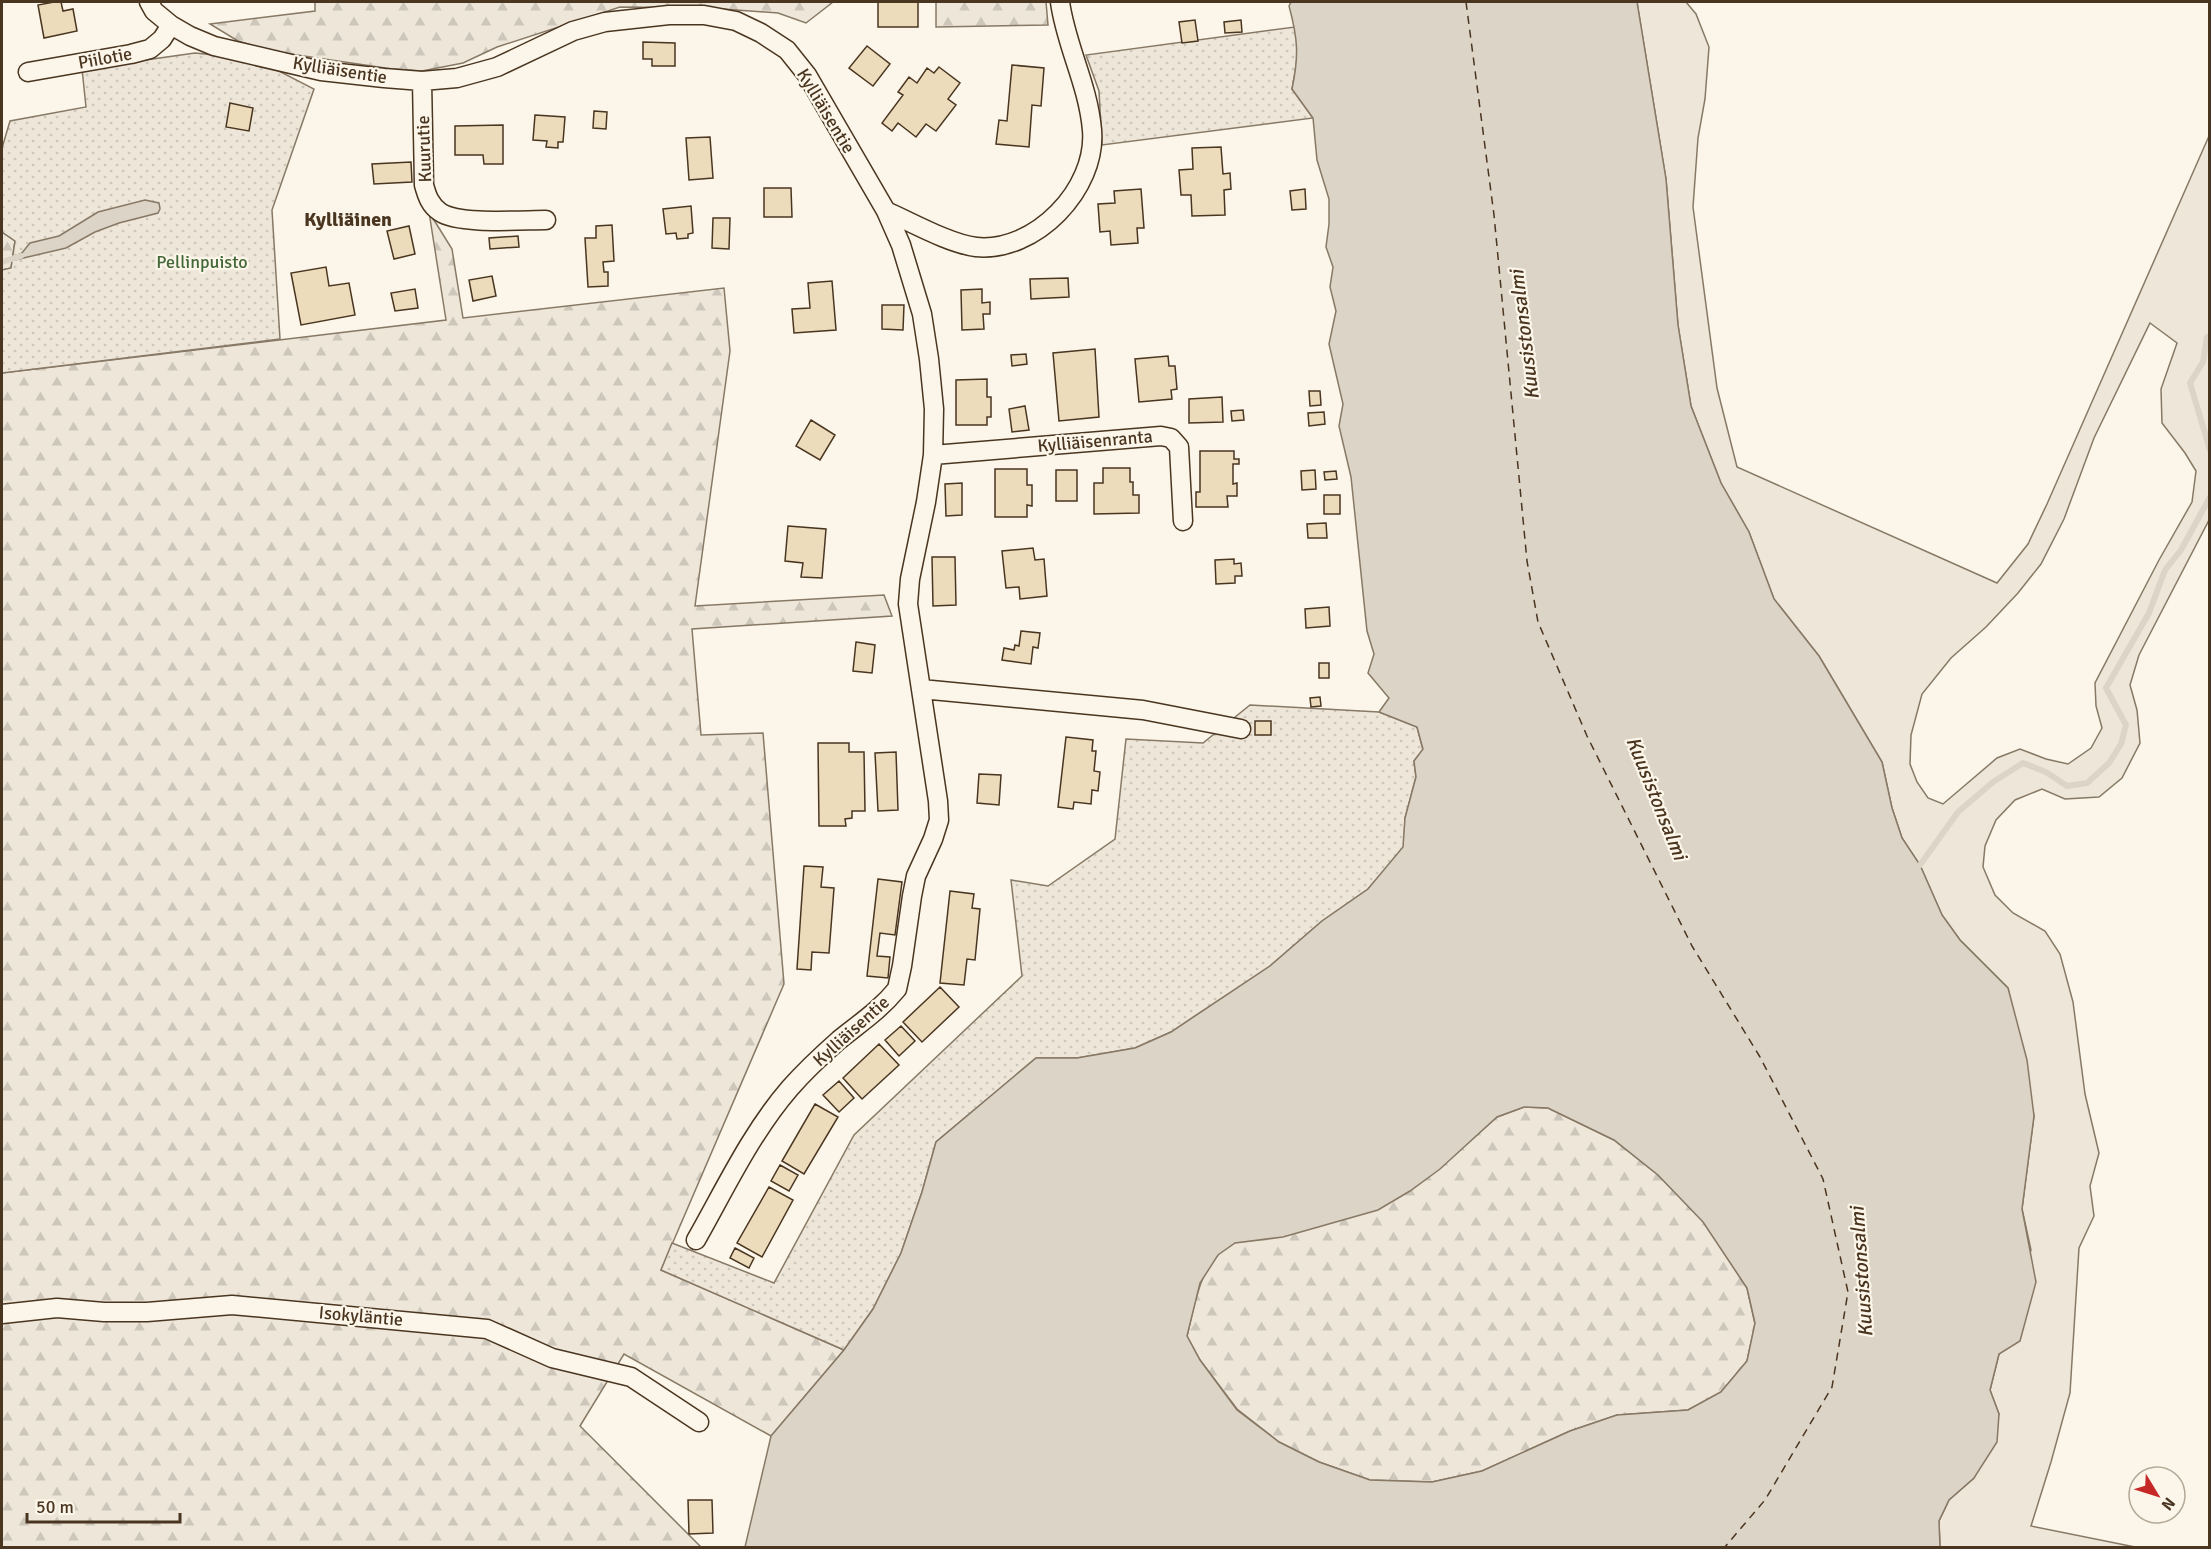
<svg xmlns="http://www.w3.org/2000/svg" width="2211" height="1549" font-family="Signika,sans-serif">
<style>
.grass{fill:#ede6d9;stroke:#887966;stroke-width:1.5;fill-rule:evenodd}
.forest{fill:url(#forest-firs);stroke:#887966;stroke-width:1.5}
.park{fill:url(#park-dots);stroke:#887966;stroke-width:1.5}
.water{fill:#dcd4c6;stroke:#887966;stroke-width:1.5;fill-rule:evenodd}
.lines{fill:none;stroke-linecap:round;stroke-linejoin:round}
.stream{stroke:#dcd4c6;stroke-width:6}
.ferry{stroke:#4a3520;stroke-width:1.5;stroke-dasharray:8 6;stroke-linecap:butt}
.building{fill:#ecdcbc;stroke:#4a3520;stroke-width:1.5}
.minor-casing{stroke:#4a3520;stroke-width:21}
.minor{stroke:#fbf6e9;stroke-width:18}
.labels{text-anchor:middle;stroke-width:4.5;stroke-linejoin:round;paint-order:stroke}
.street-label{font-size:18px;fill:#4a3520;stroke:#fbf6e9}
.park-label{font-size:18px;fill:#436837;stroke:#fbf6e9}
.neighbourhood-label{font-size:20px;font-weight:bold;fill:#4a3520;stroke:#fbf6e9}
.water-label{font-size:20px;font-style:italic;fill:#4a3520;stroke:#fbf6e9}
</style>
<defs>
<pattern id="forest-firs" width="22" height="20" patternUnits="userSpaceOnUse" patternTransform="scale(1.5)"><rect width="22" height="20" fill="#ede6d9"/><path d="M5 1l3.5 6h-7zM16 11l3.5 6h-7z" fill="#cdc6ba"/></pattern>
<pattern id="park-dots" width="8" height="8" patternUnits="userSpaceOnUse" patternTransform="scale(1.5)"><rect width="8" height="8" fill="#ede6d9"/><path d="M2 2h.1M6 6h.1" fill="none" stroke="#cdc6ba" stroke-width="1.8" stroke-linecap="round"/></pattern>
</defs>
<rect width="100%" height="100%" fill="#fbf6e9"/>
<path class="grass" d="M 1637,2 L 1686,2 L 1696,14 L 1709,47 L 1705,99 L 1698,138 L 1693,207 L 1717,388 L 1737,467 L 1997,583 L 2028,544 L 2047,504 L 2209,136 L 2209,520 L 2139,655 L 2130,685 L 2137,710 L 2140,743 L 2122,778 L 2099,797 L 2065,799 L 2042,789 L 2015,800 L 1996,820 L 1985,846 L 1983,867 L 1995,895 L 2013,913 L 2045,931 L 2060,954 L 2073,1002 L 2085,1094 L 2099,1153 L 2090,1186 L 2094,1216 L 2079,1248 L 2070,1393 L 2051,1462 L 2031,1526 L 2135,1547 L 1940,1547 L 1939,1521 L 1949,1500 L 1974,1478 L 1999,1414 L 1990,1390 L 1999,1354 L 2031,1250 L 2022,1209 L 2034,1116 L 2008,988 L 1960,940 L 1942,915 L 1920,865 L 1902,838 L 1892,808 L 1882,762 L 1819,656 L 1774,599 L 1749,532 L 1721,483 L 1691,406 L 1678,325 L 1666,179 ZM 2150,323 L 2177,343 L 2161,389 L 2162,423 L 2185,453 L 2196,471 L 2192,502 L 2159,560 L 2095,683 L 2096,706 L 2102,728 L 2091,748 L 2068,764 L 2046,759 L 2020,749 L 1997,758 L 1943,804 L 1928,798 L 1917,782 L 1910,764 L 1911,735 L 1922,694 L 1951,658 L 1986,627 L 2018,593 L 2041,564 L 2064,519 L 2094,438 Z"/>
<path class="forest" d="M 315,2 L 833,2 L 806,23 L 778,13 L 708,8 L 620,7 L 497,47 L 463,63 L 422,71 L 392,69 L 270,51 L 238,41 L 210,24 L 315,11 Z
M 936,2 L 1046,2 L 1048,25 L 936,27 Z
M 429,212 L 452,249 L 463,318 L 724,288 L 730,351 L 695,606 L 884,595 L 892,616 L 692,629 L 701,735 L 763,733 L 784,984 L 661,1270 L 844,1350 L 771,1436 L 624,1354 L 580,1426 L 701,1547 L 2,1547 L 2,373 L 446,320 Z
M 2,232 L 15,241 L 11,268 L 2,270 Z
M 1524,1107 L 1548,1108 L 1614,1140 L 1658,1175 L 1703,1221 L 1747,1288 L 1755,1324 L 1747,1361 L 1721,1392 L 1688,1410 L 1617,1415 L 1570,1431 L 1482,1471 L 1432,1482 L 1370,1480 L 1319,1462 L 1279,1442 L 1237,1409 L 1200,1360 L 1187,1336 C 1195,1304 1200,1259 1234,1243 C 1239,1241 1247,1241 1252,1240 L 1471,1140 L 1497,1117 Z"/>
<path class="park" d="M 1295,27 C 1300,48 1296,69 1292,89 L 1313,118 L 1102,145 L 1099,91 L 1086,55 Z
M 195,53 L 214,55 L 275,69 L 314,89 L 272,210 L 280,339 L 2,373 L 2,270 L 11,268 L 15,241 L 2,232 L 2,148 L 10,121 L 86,107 L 82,69 Z
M 1250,705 L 1379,712 L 1417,727 L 1423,750 L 1414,761 L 1416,777 L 1405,818 L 1404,847 L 1368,889 L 1322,921 L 1270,966 L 1171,1032 L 1135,1048 L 1077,1058 L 1036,1058 L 936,1142 L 922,1192 L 901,1253 L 873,1309 L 844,1350 L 661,1270 L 672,1243 L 774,1283 L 854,1135 L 1022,976 L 1011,880 L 1048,886 L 1115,839 L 1126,739 L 1203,743 Z"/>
<path class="water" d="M 1291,2 L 1637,2 L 1666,179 L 1678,325 L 1691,406 L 1721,483 L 1749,532 L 1774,599 L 1819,656 L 1882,762 L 1892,808 L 1902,838 L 1920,865 L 1942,915 L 1960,940 L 2008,988 L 2027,1060 L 2034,1116 L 2022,1209 L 2036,1282 L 2020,1341 L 1999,1354 L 1990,1390 L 1999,1414 L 1997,1442 L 1974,1478 L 1949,1500 L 1939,1521 L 1940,1547 L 745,1547 L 771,1436 L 844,1350 L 873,1309 L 901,1253 L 922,1192 L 936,1142 L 1036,1058 L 1077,1058 L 1135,1048 L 1171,1032 L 1270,966 L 1322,921 L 1368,889 L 1403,847 L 1405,818 L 1416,777 L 1414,761 L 1423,749 L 1417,727 L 1379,712 L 1389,698 L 1368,673 L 1374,654 L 1367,631 L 1351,477 L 1339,426 L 1343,404 L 1329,344 L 1336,311 L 1330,287 L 1333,267 L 1326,247 L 1329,224 L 1329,199 L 1317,160 L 1313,118 L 1292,89 C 1299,56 1298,39 1289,6 ZM 1524,1107 L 1548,1108 L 1614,1140 L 1658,1175 L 1703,1222 L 1747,1288 L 1755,1323 L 1747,1361 L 1721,1392 L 1688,1410 L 1617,1415 L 1570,1431 L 1482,1471 L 1432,1482 L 1370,1480 L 1319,1462 L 1279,1442 L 1237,1410 L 1200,1360 L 1187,1336 L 1200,1283 L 1218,1255 L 1235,1243 L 1283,1237 L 1378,1210 L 1410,1191 L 1440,1169 L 1497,1117 Z
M 145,200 L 159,203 L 160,209 L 158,213 L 119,223 L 95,232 L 66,248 L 15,260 L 16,256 L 22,253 L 30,243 L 59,236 L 98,212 Z"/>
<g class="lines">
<path class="stream" d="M 2,262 L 21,256
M 2210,336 L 2207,337 L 2203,362 L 2190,383 L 2210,450
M 1920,865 L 1958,812 L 1993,782 L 2023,763 L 2046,772 L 2067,786 L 2087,783 L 2109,763 L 2121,744 L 2126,725 L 2106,688 L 2149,613 L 2165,570 L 2181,550 L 2210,497"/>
<path class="ferry" d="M 1466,2 L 1494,215 L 1527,561 L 1538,622 L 1587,736 L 1692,946 L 1760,1057 L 1823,1179 L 1848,1292 L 1832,1387 L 1765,1500 L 1724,1548"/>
</g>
<path class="building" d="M 54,2 L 61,2 L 63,11 L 73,9 L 77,31 L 44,38 L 38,5 Z
M 878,2 L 918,2 L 918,27 L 878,27 Z
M 1195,20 L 1198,41 L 1182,43 L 1179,22 Z
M 1241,20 L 1242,32 L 1225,33 L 1224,22 Z
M 643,42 L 675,43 L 675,66 L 652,66 L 652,59 L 643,59 Z
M 867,46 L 890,64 L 873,86 L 849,68 Z
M 1012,65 L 1044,68 L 1041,106 L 1032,105 L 1029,147 L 996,144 L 999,120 L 1007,121 Z
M 939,67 L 960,83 L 948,99 L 956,105 L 936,131 L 926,124 L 916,137 L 898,123 L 892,131 L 882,123 L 903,95 L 898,92 L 909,77 L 917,83 L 927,68 L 934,73 Z
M 230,103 L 253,108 L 249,131 L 226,127 Z
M 594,111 L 607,112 L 606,129 L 593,128 Z
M 535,115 L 565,117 L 563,142 L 558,142 L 558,148 L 546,147 L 547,141 L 533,140 Z
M 503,125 L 503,164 L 484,164 L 483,155 L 455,155 L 455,126 Z
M 710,137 L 713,178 L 689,180 L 686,138 Z
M 1221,147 L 1223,174 L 1230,173 L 1231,189 L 1224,190 L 1225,215 L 1192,216 L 1191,195 L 1181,195 L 1179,170 L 1193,169 L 1192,148 Z
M 411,162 L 412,182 L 374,184 L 372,164 Z
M 764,188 L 791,188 L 792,217 L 764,217 Z
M 1141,189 L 1144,228 L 1137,228 L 1138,243 L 1111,245 L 1110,231 L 1100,232 L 1098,204 L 1115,203 L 1114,191 Z
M 1305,189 L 1306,209 L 1292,210 L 1290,191 Z
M 691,206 L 693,233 L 688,234 L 688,238 L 677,239 L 676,233 L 666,234 L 663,209 Z
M 713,218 L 730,218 L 729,249 L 712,248 Z
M 612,225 L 614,261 L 603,262 L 604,272 L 608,272 L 608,286 L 588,287 L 585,238 L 596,238 L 596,226 Z
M 409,226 L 415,254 L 394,259 L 387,231 Z
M 518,236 L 519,247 L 490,249 L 489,238 Z
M 326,267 L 329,286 L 349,283 L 355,315 L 301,325 L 291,273 Z
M 492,276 L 496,296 L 473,301 L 469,280 Z
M 1068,278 L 1069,297 L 1031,299 L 1030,279 Z
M 832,281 L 836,330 L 794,333 L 792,309 L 810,308 L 808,283 Z
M 415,289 L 418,308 L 395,311 L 391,293 Z
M 982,289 L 982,303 L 990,302 L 990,314 L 983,314 L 984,329 L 962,330 L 961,290 Z
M 882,305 L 904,305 L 903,330 L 882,329 Z
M 1095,349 L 1099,417 L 1059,421 L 1053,353 Z
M 1026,354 L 1027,364 L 1012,366 L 1011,355 Z
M 1168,356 L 1169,366 L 1175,366 L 1177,389 L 1171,390 L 1172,399 L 1139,402 L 1135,359 Z
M 987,379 L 987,397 L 991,397 L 991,417 L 987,417 L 987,425 L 956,425 L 956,380 Z
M 1309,391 L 1320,391 L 1321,405 L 1310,406 Z
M 1222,397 L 1223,422 L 1189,423 L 1189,399 Z
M 1025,406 L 1029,430 L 1012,432 L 1009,409 Z
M 1243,410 L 1244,420 L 1232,421 L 1231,411 Z
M 1324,412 L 1325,424 L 1309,426 L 1308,413 Z
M 811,420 L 835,435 L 820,460 L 796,446 Z
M 1200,451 L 1234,451 L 1234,459 L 1239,459 L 1239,464 L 1233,464 L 1233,484 L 1237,483 L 1237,496 L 1227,496 L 1228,507 L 1196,507 L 1196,492 L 1200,492 Z
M 1103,468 L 1130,468 L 1130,482 L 1133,482 L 1133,495 L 1139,495 L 1139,513 L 1094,514 L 1094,483 L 1103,483 Z
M 995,469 L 1027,469 L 1027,485 L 1032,485 L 1032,506 L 1027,505 L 1027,517 L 995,517 Z
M 1056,470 L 1077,470 L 1077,501 L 1056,501 Z
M 1315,470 L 1316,489 L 1302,490 L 1301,471 Z
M 1336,471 L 1337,479 L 1325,480 L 1324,472 Z
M 962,483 L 962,515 L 946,516 L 945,484 Z
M 1324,495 L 1340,495 L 1340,514 L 1324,514 Z
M 1326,523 L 1327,538 L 1308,538 L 1307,524 Z
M 788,526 L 826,529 L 822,578 L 801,577 L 803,563 L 785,561 Z
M 1033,548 L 1035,560 L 1044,559 L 1047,596 L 1020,599 L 1019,587 L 1006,588 L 1002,551 Z
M 932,557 L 955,557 L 956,605 L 933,606 Z
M 1234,559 L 1234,564 L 1241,563 L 1242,576 L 1235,576 L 1235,583 L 1216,584 L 1215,560 Z
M 1329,607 L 1330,626 L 1306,628 L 1305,609 Z
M 1021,631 L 1040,633 L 1038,648 L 1033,647 L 1031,664 L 1002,660 L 1004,648 L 1014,650 L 1015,645 L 1019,646 Z
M 856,642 L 875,645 L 872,673 L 853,671 Z
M 1319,663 L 1329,663 L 1329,678 L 1319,678 Z
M 1320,697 L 1321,706 L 1311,707 L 1310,698 Z
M 1255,721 L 1271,721 L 1271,735 L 1255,735 Z
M 1066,737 L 1093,740 L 1092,751 L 1096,751 L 1094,771 L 1100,772 L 1098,791 L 1092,790 L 1091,804 L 1074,802 L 1073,809 L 1058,807 Z
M 818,743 L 849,743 L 849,752 L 864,752 L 865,811 L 852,811 L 852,818 L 845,819 L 846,826 L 819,826 Z
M 896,752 L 898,810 L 878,811 L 875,753 Z
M 979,774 L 1001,775 L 999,805 L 977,803 Z
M 804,866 L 823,867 L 821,887 L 834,888 L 829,953 L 812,952 L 811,970 L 797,969 Z
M 878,879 L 902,882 L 895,935 L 880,933 L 877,956 L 890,957 L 888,978 L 867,976 Z
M 950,891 L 974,894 L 972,908 L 980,909 L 975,960 L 967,959 L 964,985 L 940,983 Z
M 940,987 L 959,1007 L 922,1042 L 903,1022 Z
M 901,1026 L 915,1041 L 899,1056 L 885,1040 Z
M 879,1044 L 899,1065 L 862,1099 L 843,1078 Z
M 839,1081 L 854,1098 L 839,1112 L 823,1095 Z
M 815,1104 L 838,1117 L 804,1174 L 782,1161 Z
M 780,1165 L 798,1175 L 789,1191 L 771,1181 Z
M 769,1187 L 793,1200 L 762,1257 L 737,1243 Z
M 735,1248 L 754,1258 L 749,1268 L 730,1258 Z
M 688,1500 L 712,1500 L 713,1533 L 689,1534 Z"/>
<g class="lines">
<g class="minor-casing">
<path id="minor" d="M 149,2 L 154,11 L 171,25 L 190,36 L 214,46 L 321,71 L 384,78 L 422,81 L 457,78 L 497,67 L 573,31 L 605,22 L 669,15 L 704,15 L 736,21 L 761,33 L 787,50 L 807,75 L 886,211 L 901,245 L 922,314 L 929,359 L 934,409 L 933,455 L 926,502 L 910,579 L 908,604 L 938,801 L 939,820 L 933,839 L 916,876 L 912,896 L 902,966 L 897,989 C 880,1010 860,1023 839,1040 C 822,1055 805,1071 790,1088 C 751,1133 725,1189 696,1240
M 28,72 L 131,54 L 150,49 L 162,39 L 171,25
M 422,81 L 424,185 C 427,196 430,205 440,212 C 458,225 522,220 546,220
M 886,211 C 911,222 950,244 976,247 C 1035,253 1097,189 1092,130 C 1088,84 1066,46 1060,2
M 933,455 L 1161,436 L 1171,438 L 1179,447 L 1183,521
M 921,689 L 1143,710 L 1241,729
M 2,1314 L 57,1308 L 104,1312 L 147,1312 L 232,1305 L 487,1329 L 552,1358 L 631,1377 L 699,1422"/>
</g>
<use href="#minor" class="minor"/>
</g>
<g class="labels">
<g class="street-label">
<text transform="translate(105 58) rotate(-10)" y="6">Piilotie</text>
<text transform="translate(340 70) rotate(9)" y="6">Kylliäisentie</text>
<text transform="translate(826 111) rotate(59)" y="6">Kylliäisentie</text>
<text transform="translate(424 149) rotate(-92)" y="6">Kuurutie</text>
<text transform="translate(1095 441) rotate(-5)" y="6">Kylliäisenranta</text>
<text transform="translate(851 1031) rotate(-42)" y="6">Kylliäisentie</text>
<text transform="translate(361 1316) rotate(5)" y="6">Isokyläntie</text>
</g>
<g class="park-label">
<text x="202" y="268">Pellinpuisto</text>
</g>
<g class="neighbourhood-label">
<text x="348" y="226">Kylliäinen</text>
</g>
<g class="water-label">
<text transform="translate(1524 335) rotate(-97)" y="7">Kuusistonsalmi</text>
<text transform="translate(1657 798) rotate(68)" y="7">Kuusistonsalmi</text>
<text transform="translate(1861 1272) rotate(-94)" y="7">Kuusistonsalmi</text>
</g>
</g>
<rect width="2211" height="1549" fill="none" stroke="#4a3520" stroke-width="6"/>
<g transform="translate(2157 1495) rotate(128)"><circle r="28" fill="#fbf6e9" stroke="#b4a999" stroke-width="1.5"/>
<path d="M0-4.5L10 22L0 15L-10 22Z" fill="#c62828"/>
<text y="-9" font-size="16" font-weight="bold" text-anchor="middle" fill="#4a3520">N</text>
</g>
<path d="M27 1513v9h153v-9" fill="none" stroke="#4a3520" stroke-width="3"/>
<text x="36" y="1513" font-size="18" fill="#4a3520" stroke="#fbf6e9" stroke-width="4.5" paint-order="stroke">50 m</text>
</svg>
